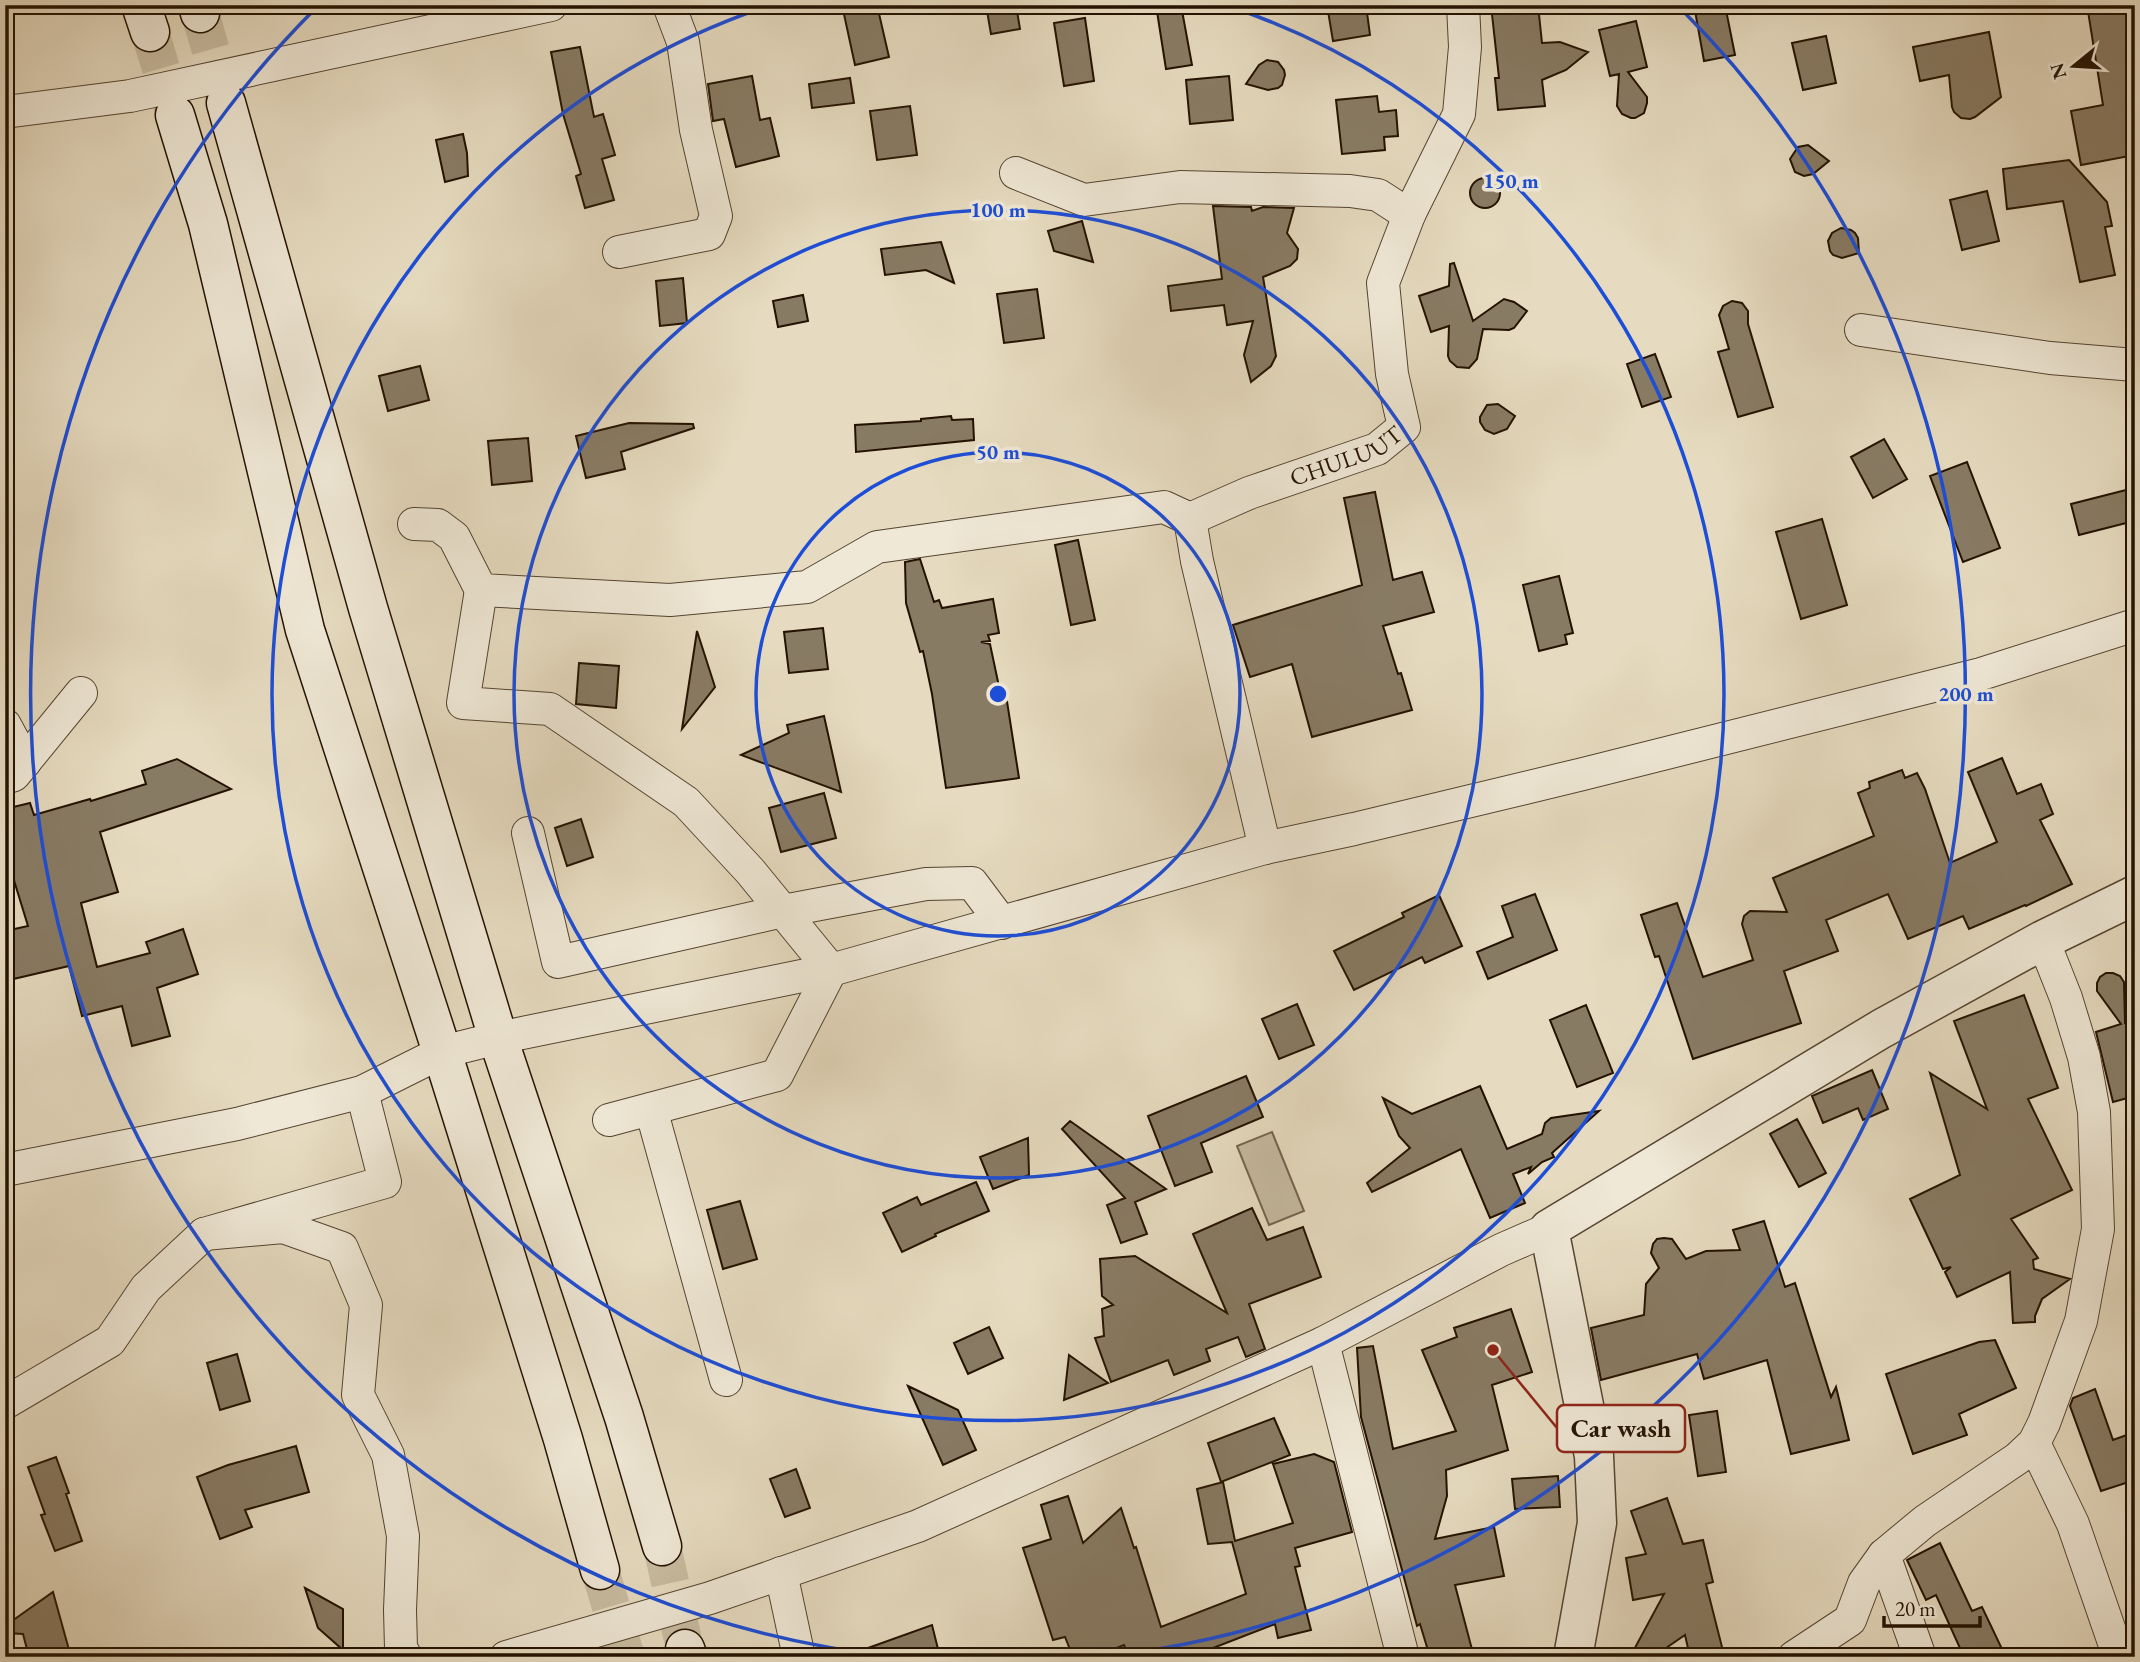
<svg xmlns="http://www.w3.org/2000/svg" width="2140" height="1662" font-family="'EB Garamond',serif">
<style>
.green{fill:#c5b9a0;stroke:#746650;stroke-width:2}
.building{fill:#887b64;stroke:#231201;stroke-width:2}
.lines{fill:none;stroke-linecap:round;stroke-linejoin:round}
.secondary-tunnel{stroke:#c9bda3;stroke-width:38;stroke-dasharray:38 19;stroke-linecap:butt}
.minor-casing{stroke:#544431;stroke-width:34}
.tertiary-casing{stroke:#544431;stroke-width:41}
.secondary-casing{stroke:#231201;stroke-width:41}
.minor{stroke:#efe8d6;stroke-width:32}
.tertiary{stroke:#efe8d6;stroke-width:38}
.secondary{stroke:#efe8d6;stroke-width:38}
.ring{fill:none;stroke:#1d4ed8;stroke-width:3.5}
.labels{text-anchor:middle;stroke-width:7;stroke-linejoin:round;paint-order:stroke}
.street-label{font-size:24px;fill:#231201;stroke:#efe8d6}
.centre{fill:#1d4ed8;stroke:#efe8d6;stroke-width:3.5}
.ring-label{font-size:21px;text-anchor:middle;font-weight:bold;fill:#1d4ed8;stroke:#efe8d6;stroke-width:7;stroke-linejoin:round;paint-order:stroke}
.leader{fill:none;stroke:#8f2418;stroke-width:2.5}
.callout-dot{fill:#8f2418;stroke:#efe8d6;stroke-width:2.5}
.callout{fill:#efe8d6;stroke:#8f2418;stroke-width:2.5}
.callout-label{font-size:26px;text-anchor:middle;font-weight:bold;fill:#231201}
</style>
<rect width="100%" height="100%" fill="#e6dbc0"/>
<filter id="stains"><feTurbulence type="fractalNoise" baseFrequency=".00286" numOctaves="4"/><feColorMatrix values="0 0 0 0 .2 0 0 0 0 .09 0 0 0 0 .02 0 0 0 .5 -.17"/></filter>
<radialGradient id="worn" r=".72"><stop offset=".6" stop-color="#630" stop-opacity="0"/><stop offset="1" stop-color="#630" stop-opacity=".3"/></radialGradient>
<path class="green" d="M 1272,1132 L 1304,1211 L 1269,1225 L 1237,1146 Z"/>
<path class="building" d="M 842,5 L 877,5 L 889,57 L 855,65 Z
M 986,5 L 1016,5 L 1020,29 L 991,34 Z
M 1156,5 L 1181,5 L 1192,65 L 1166,69 Z
M 1327,5 L 1366,5 L 1370,35 L 1333,41 Z
M 1491,5 L 1538,5 L 1542,43 L 1560,42 L 1588,52 L 1566,70 L 1542,80 L 1545,106 L 1498,110 L 1495,78 L 1499,78 Z
M 1694,5 L 1725,5 L 1735,55 L 1704,61 Z
M 2087,5 L 2135,5 L 2135,155 L 2081,165 L 2071,111 L 2103,105 Z
M 1085,18 L 1094,81 L 1064,86 L 1054,23 Z
M 1636,21 L 1647,67 L 1628,72 L 1647,97 L 1647,103 L 1644,113 L 1635,118 L 1631,118 L 1622,114 L 1617,106 L 1619,74 L 1610,76 L 1599,30 Z
M 1989,32 L 2001,97 L 1975,117 L 1970,119 L 1961,118 L 1954,112 L 1952,107 L 1949,75 L 1920,81 L 1913,47 Z
M 1826,36 L 1836,83 L 1803,90 L 1792,43 Z
M 580,47 L 594,117 L 603,114 L 615,155 L 602,159 L 614,200 L 585,208 L 576,176 L 581,174 L 563,114 L 551,52 Z
M 1267,60 L 1278,62 L 1284,70 L 1285,75 L 1282,85 L 1278,88 L 1268,90 L 1246,84 L 1259,65 Z
M 752,76 L 760,120 L 770,118 L 779,156 L 736,167 L 724,119 L 713,121 L 708,84 Z
M 1229,76 L 1233,120 L 1190,124 L 1186,80 Z
M 850,78 L 854,103 L 812,108 L 809,84 Z
M 1377,96 L 1379,112 L 1396,110 L 1398,136 L 1384,137 L 1385,150 L 1342,154 L 1336,100 Z
M 910,106 L 917,155 L 877,160 L 870,111 Z
M 463,134 L 467,153 L 468,176 L 445,182 L 436,140 Z
M 1808,145 L 1829,161 L 1813,174 L 1804,176 L 1795,172 L 1790,159 L 1798,147 Z
M 2069,160 L 2107,202 L 2112,226 L 2105,227 L 2115,275 L 2080,282 L 2063,201 L 2007,209 L 2003,169 Z
M1470 193a15 15 0 1 1 30 0a15 15 0 1 1-30 0Z
M 1987,191 L 1999,241 L 1962,250 L 1950,200 Z
M 1213,206 L 1251,207 L 1252,211 L 1263,207 L 1294,208 L 1287,233 L 1298,249 L 1297,259 L 1290,266 L 1263,277 L 1276,356 L 1271,366 L 1251,382 L 1244,355 L 1253,321 L 1227,325 L 1224,305 L 1171,311 L 1168,286 L 1222,279 Z
M 1082,221 L 1093,262 L 1054,251 L 1048,231 Z
M 1841,228 L 1851,230 L 1855,233 L 1858,238 L 1859,253 L 1842,258 L 1833,255 L 1830,251 L 1828,241 L 1832,233 Z
M 941,242 L 954,283 L 926,270 L 885,275 L 881,249 Z
M 1454,263 L 1473,321 L 1504,299 L 1514,302 L 1527,311 L 1514,328 L 1509,330 L 1483,329 L 1477,359 L 1469,368 L 1457,367 L 1450,361 L 1448,356 L 1449,326 L 1431,332 L 1419,296 L 1449,286 L 1450,264 Z
M 683,278 L 687,323 L 660,326 L 656,281 Z
M 1037,289 L 1044,338 L 1004,343 L 997,294 Z
M 803,295 L 808,321 L 778,327 L 773,301 Z
M 1732,301 L 1742,303 L 1748,311 L 1748,324 L 1773,407 L 1738,417 L 1718,352 L 1729,349 L 1719,315 L 1723,306 Z
M 1655,354 L 1671,397 L 1642,407 L 1627,364 Z
M 420,366 L 429,400 L 388,411 L 379,376 Z
M 1498,404 L 1515,416 L 1507,429 L 1494,434 L 1485,430 L 1480,422 L 1480,417 L 1487,405 Z
M 951,416 L 952,420 L 973,419 L 974,440 L 856,452 L 855,425 L 921,421 L 921,419 Z
M 629,423 L 693,424 L 694,428 L 621,452 L 625,469 L 586,478 L 576,436 Z
M 528,438 L 532,481 L 492,485 L 488,441 Z
M 1884,439 L 1907,479 L 1873,498 L 1851,457 Z
M 1967,462 L 2000,548 L 1963,562 L 1930,476 Z
M 2126,490 L 2134,521 L 2079,535 L 2071,504 Z
M 1375,492 L 1393,580 L 1422,572 L 1434,612 L 1383,626 L 1398,674 L 1401,673 L 1412,710 L 1312,737 L 1292,664 L 1250,677 L 1233,625 L 1362,585 L 1344,498 Z
M 1822,519 L 1847,605 L 1801,619 L 1776,532 Z
M 1078,540 L 1095,620 L 1071,625 L 1055,545 Z
M 920,559 L 934,602 L 939,600 L 942,608 L 993,599 L 999,633 L 988,635 L 990,641 L 981,642 L 990,644 L 1001,696 L 1006,695 L 1019,778 L 946,788 L 932,694 L 923,651 L 920,652 L 906,603 L 905,562 Z
M 1559,576 L 1573,633 L 1565,635 L 1567,644 L 1539,651 L 1523,585 Z
M 823,628 L 828,669 L 789,673 L 784,632 Z
M 697,631 L 715,687 L 682,729 Z
M 579,663 L 619,666 L 616,708 L 576,704 Z
M 824,716 L 841,792 L 741,755 L 789,733 L 787,725 Z
M 2002,758 L 2017,794 L 2041,784 L 2053,814 L 2040,820 L 2072,884 L 2026,906 L 2025,905 L 1969,929 L 1963,916 L 1908,939 L 1888,894 L 1826,920 L 1838,951 L 1784,971 L 1801,1023 L 1693,1059 L 1659,956 L 1655,957 L 1641,915 L 1677,903 L 1703,977 L 1753,960 L 1742,924 L 1744,916 L 1750,911 L 1787,912 L 1773,878 L 1874,836 L 1858,793 L 1870,788 L 1869,782 L 1902,770 L 1905,778 L 1917,773 L 1925,789 L 1950,863 L 1997,842 L 1968,772 Z
M 177,759 L 231,789 L 100,832 L 118,892 L 81,903 L 97,967 L 150,953 L 146,942 L 183,929 L 198,974 L 157,988 L 170,1036 L 132,1046 L 122,1006 L 82,1016 L 69,966 L 5,981 L 5,931 L 28,926 L 5,851 L 5,809 L 30,803 L 34,815 L 90,799 L 91,801 L 146,784 L 142,771 Z
M 824,793 L 836,838 L 781,852 L 769,808 Z
M 581,819 L 593,857 L 567,866 L 555,828 Z
M 1535,894 L 1557,950 L 1488,979 L 1477,952 L 1513,937 L 1502,906 Z
M 1439,895 L 1462,946 L 1425,963 L 1422,957 L 1354,990 L 1334,951 L 1404,917 L 1402,913 Z
M 2106,973 L 2113,973 L 2120,976 L 2124,982 L 2125,1023 L 2135,1019 L 2135,1096 L 2113,1102 L 2096,1032 L 2121,1024 L 2097,991 L 2097,983 L 2100,977 Z
M 2024,995 L 2058,1088 L 2028,1099 L 2072,1190 L 2011,1219 L 2038,1258 L 2033,1260 L 2034,1269 L 2070,1279 L 2042,1299 L 2035,1316 L 2035,1322 L 2013,1323 L 2010,1272 L 1957,1297 L 1945,1272 L 1951,1267 L 1943,1269 L 1910,1199 L 1960,1175 L 1930,1073 L 1987,1109 L 1954,1021 Z
M 1297,1004 L 1314,1045 L 1279,1059 L 1262,1019 Z
M 1586,1005 L 1613,1073 L 1577,1087 L 1550,1020 Z
M 1872,1070 L 1888,1109 L 1863,1120 L 1858,1108 L 1823,1123 L 1812,1096 Z
M 1246,1076 L 1263,1117 L 1201,1143 L 1212,1172 L 1175,1186 L 1148,1116 Z
M 1480,1086 L 1507,1149 L 1542,1134 L 1545,1123 L 1551,1118 L 1599,1111 L 1552,1153 L 1554,1157 L 1542,1162 L 1528,1174 L 1531,1167 L 1513,1174 L 1525,1203 L 1490,1218 L 1461,1149 L 1372,1192 L 1367,1183 L 1410,1148 L 1399,1136 L 1383,1098 L 1412,1114 Z
M 1797,1119 L 1826,1173 L 1799,1187 L 1770,1134 Z
M 1070,1121 L 1166,1189 L 1135,1202 L 1147,1234 L 1121,1243 L 1107,1205 L 1125,1198 L 1062,1129 Z
M 1028,1138 L 1029,1175 L 993,1189 L 980,1157 Z
M 976,1182 L 989,1211 L 935,1234 L 936,1236 L 902,1252 L 883,1213 L 917,1197 L 921,1205 Z
M 740,1201 L 757,1259 L 723,1269 L 707,1210 Z
M 1252,1208 L 1267,1240 L 1303,1227 L 1321,1277 L 1249,1304 L 1265,1349 L 1246,1357 L 1238,1337 L 1206,1349 L 1210,1361 L 1174,1375 L 1168,1360 L 1111,1382 L 1095,1338 L 1104,1336 L 1102,1309 L 1113,1305 L 1102,1296 L 1100,1259 L 1135,1256 L 1227,1313 L 1193,1234 Z
M 1764,1221 L 1785,1287 L 1795,1283 L 1831,1397 L 1836,1387 L 1849,1440 L 1791,1454 L 1767,1360 L 1704,1379 L 1697,1354 L 1601,1380 L 1591,1328 L 1644,1315 L 1646,1284 L 1659,1268 L 1651,1253 L 1653,1244 L 1657,1239 L 1664,1238 L 1672,1239 L 1686,1259 L 1706,1251 L 1740,1250 L 1733,1230 Z
M 1511,1309 L 1532,1372 L 1492,1385 L 1508,1450 L 1446,1470 L 1447,1496 L 1435,1539 L 1494,1527 L 1504,1576 L 1455,1585 L 1474,1657 L 1430,1657 L 1420,1624 L 1417,1626 L 1361,1417 L 1357,1348 L 1373,1346 L 1393,1449 L 1456,1431 L 1422,1350 L 1457,1337 L 1454,1328 Z
M 989,1327 L 1003,1358 L 968,1374 L 954,1343 Z
M 1995,1340 L 2016,1388 L 1959,1414 L 1967,1435 L 1913,1454 L 1886,1374 L 1979,1342 Z
M 237,1354 L 250,1401 L 220,1410 L 207,1363 Z
M 1069,1355 L 1108,1383 L 1064,1400 Z
M 908,1386 L 958,1410 L 976,1450 L 943,1465 Z
M 2095,1389 L 2113,1440 L 2135,1432 L 2135,1480 L 2101,1491 L 2070,1406 L 2073,1398 Z
M 1717,1411 L 1726,1472 L 1698,1476 L 1689,1415 Z
M 1274,1418 L 1290,1455 L 1221,1482 L 1208,1443 Z
M 296,1446 L 309,1492 L 245,1510 L 252,1527 L 220,1539 L 197,1477 L 228,1465 Z
M 1314,1454 L 1334,1462 L 1352,1532 L 1295,1548 L 1300,1566 L 1295,1567 L 1311,1630 L 1278,1638 L 1275,1624 L 1190,1657 L 1129,1657 L 1124,1645 L 1094,1657 L 1073,1657 L 1065,1637 L 1053,1640 L 1023,1548 L 1051,1539 L 1041,1505 L 1068,1496 L 1083,1543 L 1121,1508 L 1134,1548 L 1136,1547 L 1161,1627 L 1246,1594 L 1232,1542 L 1208,1544 L 1197,1489 L 1223,1482 L 1235,1541 L 1293,1523 L 1273,1464 Z
M 56,1457 L 69,1493 L 66,1494 L 82,1541 L 55,1551 L 41,1515 L 45,1514 L 28,1467 Z
M 796,1469 L 810,1508 L 785,1517 L 770,1479 Z
M 1558,1476 L 1560,1507 L 1515,1509 L 1512,1479 Z
M 1667,1498 L 1683,1544 L 1703,1540 L 1713,1582 L 1706,1584 L 1723,1651 L 1702,1657 L 1690,1657 L 1685,1635 L 1653,1657 L 1630,1657 L 1664,1594 L 1633,1600 L 1626,1558 L 1646,1554 L 1631,1511 Z
M 1940,1543 L 1972,1611 L 1982,1607 L 2002,1649 L 1985,1657 L 1964,1657 L 1936,1595 L 1926,1600 L 1907,1560 Z
M 305,1588 L 343,1609 L 343,1650 L 318,1628 Z
M 53,1592 L 71,1657 L 29,1657 L 23,1634 L 5,1633 L 5,1626 Z
M 932,1625 L 940,1657 L 854,1657 L 854,1653 Z"/>
<g class="lines">
<path class="secondary-tunnel" d="M 200,13 L 226,103
M 150,32 L 175,115
M 662,1546 L 685,1649
M 600,1570 L 626,1657"/>
<g class="minor-casing">
<g id="minor">
<path d="M 5,112 L 130,96 L 551,5"/>
<path d="M 1016,173 L 1084,200 L 1180,187 L 1350,191 L 1378,195 L 1409,215"/>
<path d="M 619,252 L 709,234 L 716,216 L 696,130 L 683,42 L 669,5"/>
<path d="M 1861,330 L 2050,358 L 2135,365"/>
<path d="M 414,524 L 438,525 L 454,537 L 481,590 L 670,600 L 807,587 L 877,547 L 1164,507 L 1190,519"/>
<path d="M 481,590 L 463,703 L 550,709 L 686,802 L 750,871 L 831,970 L 777,1075 L 609,1120"/>
<path d="M 5,725 L 25,762"/>
<path d="M 5,778 L 14,775 L 81,693"/>
<path d="M 528,833 L 558,962 L 783,911 L 926,884 L 972,883 L 1002,923"/>
<path id="s1" d="M 1265,848 L 1197,561 L 1190,519 L 1249,493 L 1377,449 L 1404,427 L 1392,374 L 1383,283 L 1409,215 L 1459,114 L 1465,47 L 1463,5"/>
<path d="M 651,1109 L 726,1380"/>
<path d="M 5,1170 L 237,1124 L 362,1092 L 442,1052 L 498,1038 L 831,970 L 1265,848 L 1354,829 L 1583,774 L 1981,674 L 2135,625"/>
<path d="M 204,1234 L 283,1227 L 342,1248 L 366,1305 L 358,1395 L 388,1455 L 403,1536 L 400,1610 L 401,1648 L 406,1657"/>
<path d="M 1323,1343 L 1403,1657"/>
<path d="M 5,1403 L 110,1341 L 146,1288 L 204,1234 L 385,1182 L 362,1092"/>
<path d="M 2034,1443 L 2073,1524 L 2119,1657"/>
<path d="M 1884,1555 L 1920,1657"/>
<path d="M 781,1573 L 799,1657"/>
<path d="M 506,1657 L 710,1598 L 918,1526 L 1323,1343 L 1501,1250 L 1549,1229"/>
<path d="M 1794,1657 L 1850,1620 L 1864,1583 L 1884,1555 L 1925,1521 L 2018,1458 L 2034,1443 L 2044,1423 L 2081,1321 L 2098,1229 L 2094,1112 L 2084,1057 L 2066,998 L 2043,940"/>
</g>
</g>
<g class="tertiary-casing">
<path id="tertiary" d="M 1573,1657 L 1597,1523 L 1594,1456 L 1549,1229 L 1881,1029 L 2043,940 L 2135,895"/>
</g>
<g class="secondary-casing">
<path id="secondary" d="M 141,5 L 150,32
M 198,5 L 200,13
M 226,103 L 368,608 L 498,1038 L 624,1417 L 662,1546
M 175,115 L 208,224 L 305,630 L 442,1052 L 563,1439 L 600,1570
M 685,1649 L 688,1657"/>
</g>
<use href="#minor" class="minor"/>
<use href="#tertiary" class="tertiary"/>
<use href="#secondary" class="secondary"/>
</g>
<g class="ring">
<circle cx="998" cy="694" r="242"/>
<circle cx="998" cy="694" r="484"/>
<path d="M1228 6A726 726 0 1 1 768 6"/>
<path d="M897 1657A968 968 0 0 1 314 10M1682 10A968 968 0 0 1 1099 1657"/>
</g>
<g class="labels">
<g class="street-label">
<text dy="8" stroke="none"><textPath href="#s1" startOffset="506">CHULUUT</textPath></text>
</g>
</g>
<circle cx="998" cy="694" r="10" class="centre"/>
<g class="ring-label">
<text x="1511" y="188">150 m</text>
<text x="998" y="217">100 m</text>
<text x="998" y="459">50 m</text>
<text x="1966" y="701">200 m</text>
</g>
<path class="leader" d="M1493 1350L1557 1428"/>
<circle class="callout-dot" cx="1493" cy="1350" r="7"/>
<rect class="callout" x="1557" y="1405" width="128" height="47" rx="7"/>
<g class="callout-label">
<text x="1621" y="1437">Car wash</text>
</g>
<rect width="2140" height="1662" fill="none" stroke="#e6dbc0" stroke-width="28"/>
<rect x="7" y="7" width="2126" height="1648" fill="none" stroke="#231201" stroke-width="3.5"/>
<rect x="14" y="14" width="2112" height="1634" fill="none" stroke="#231201" stroke-width="2"/>
<g transform="translate(2074 66) rotate(252)" stroke="#efe8d6" stroke-width="5" paint-order="stroke">
<path d="M0-5L12 26L0 18L-12 26Z" fill="#231201"/>
<text y="-10" font-size="19" font-weight="bold" text-anchor="middle" fill="#231201">N</text>
</g>
<path d="M1884 1616v10h96v-10" fill="none" stroke="#231201" stroke-width="3.5"/>
<text x="1895" y="1616" font-size="21" fill="#231201" stroke="#efe8d6" stroke-width="5" paint-order="stroke">20 m</text>
<rect width="100%" height="100%" filter="url(#stains)"/>
<rect width="100%" height="100%" fill="url(#worn)"/>
</svg>
